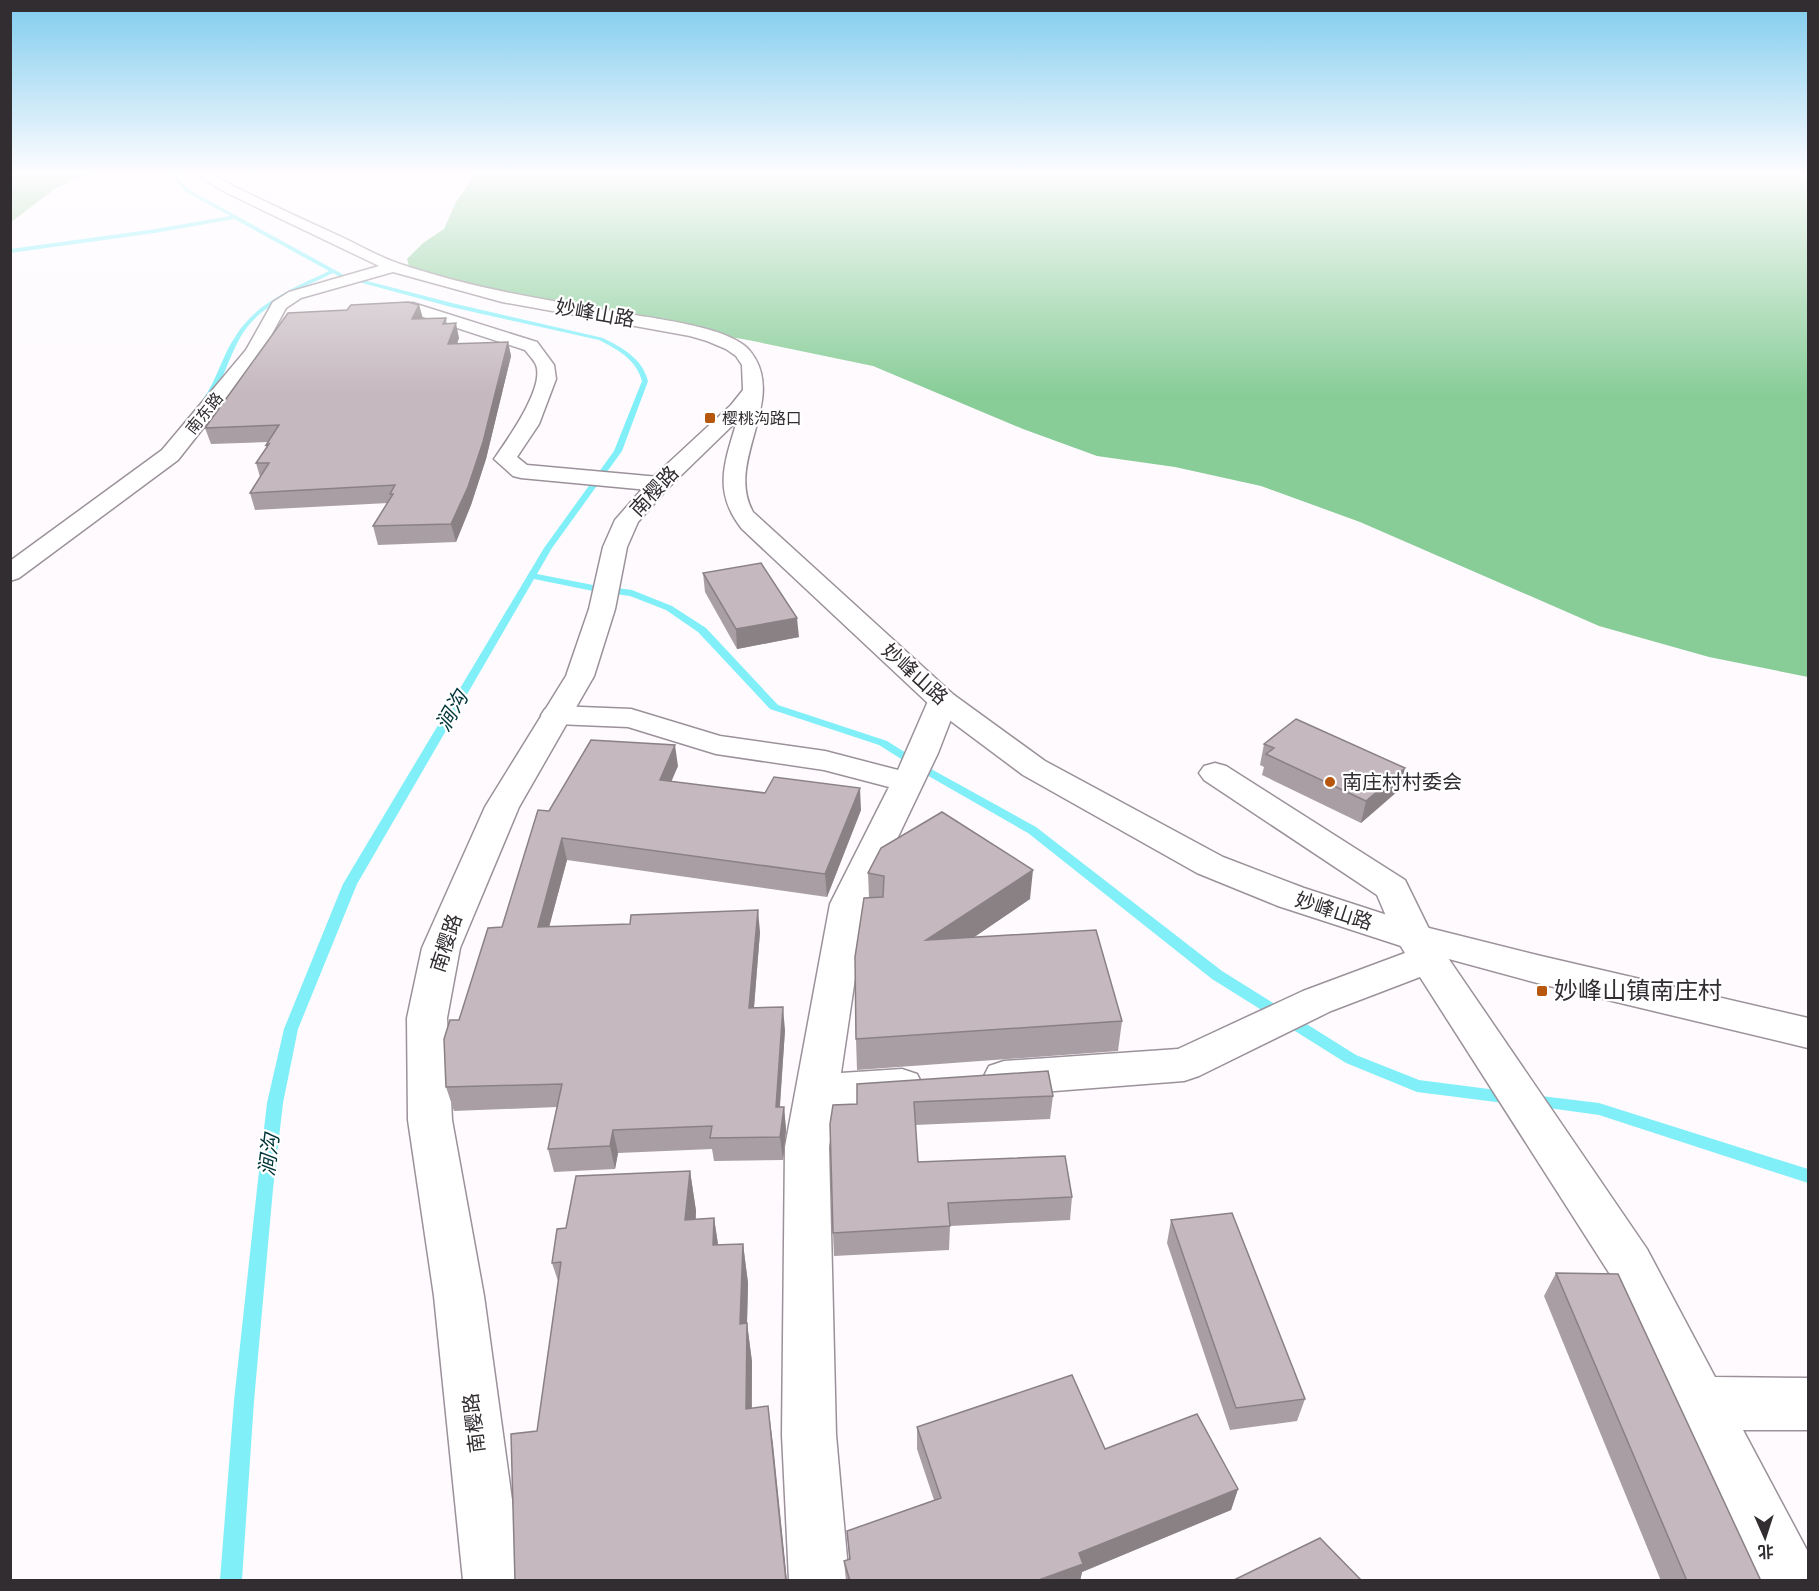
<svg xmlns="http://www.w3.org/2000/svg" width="1819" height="1591" font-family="'Exo 2','Noto Sans SC',sans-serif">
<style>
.forest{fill:#88cd98}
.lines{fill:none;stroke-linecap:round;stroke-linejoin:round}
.stream{fill:#81eff8;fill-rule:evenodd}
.street-casing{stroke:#9b919a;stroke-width:3}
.secondary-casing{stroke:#9b919a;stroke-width:3}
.street{fill:#fff;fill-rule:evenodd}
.secondary{fill:#fff;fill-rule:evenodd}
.wall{fill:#a99ea3}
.shaded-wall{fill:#8a8185}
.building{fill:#c5b8be;stroke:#8a8185;stroke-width:1.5}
.poi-dot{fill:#b6570d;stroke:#fff;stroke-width:2}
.labels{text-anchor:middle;stroke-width:4.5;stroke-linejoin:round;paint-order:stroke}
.far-street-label{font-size:16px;fill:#312d31;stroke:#fff}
.far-poi-label{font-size:16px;fill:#312d31;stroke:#fff;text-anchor:start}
.street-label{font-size:20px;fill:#312d31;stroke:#fff}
.poi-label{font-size:20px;fill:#312d31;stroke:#fff;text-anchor:start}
.water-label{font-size:21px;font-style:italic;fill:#003539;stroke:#fff}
.near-poi-label{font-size:24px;fill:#312d31;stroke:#fff;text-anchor:start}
</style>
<rect width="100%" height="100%" fill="#fefafe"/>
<path class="forest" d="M 11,172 L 96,172 L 56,188 L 11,222 Z
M 473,172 L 1808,172 L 1808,677 L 1709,657 L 1599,626 L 1360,522 L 1261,486 L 1175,467 L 1097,456 L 1023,429 L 873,366 L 748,340 L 461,292 L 411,273 L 407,259 L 423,243 L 444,229 L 456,202 L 470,182 Z"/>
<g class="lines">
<path class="stream" d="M 176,172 L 180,172 L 179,179 L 188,189 L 344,275 L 452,303 L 603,338 C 623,348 642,358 648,381 L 622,451 L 552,548 L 537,574 L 593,585 L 632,590 L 672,606 L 706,628 L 778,705 L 887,741 L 933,770 L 1036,827 L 1222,971 L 1356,1055 L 1419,1080 L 1512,1092 L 1518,1094 L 1520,1098 L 1518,1102 L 1512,1104 L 1417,1092 L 1346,1063 L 1212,979 L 1028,833 L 925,774 L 879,745 L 770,709 L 698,632 L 666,610 L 630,596 L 593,591 L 534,579 L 357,884 L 298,1029 L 283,1103 L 273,1189 L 254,1401 L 242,1580 L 220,1580 L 234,1401 L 257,1189 L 267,1103 L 284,1029 L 343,884 L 544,548 L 614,451 L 642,381 C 636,359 618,350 599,340 L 451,307 L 340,277 L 333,273 C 299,290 259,304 240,338 C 228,359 223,381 210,401 L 204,401 L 203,399 C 217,380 222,356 235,337 C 256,302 294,288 329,271 L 234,219 L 155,233 L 10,253 L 10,249 L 155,229 L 230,216 L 184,191 L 175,179 Z
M 1533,1095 L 1599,1103 L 1808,1169 L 1808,1183 L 1599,1115 L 1527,1105 L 1525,1101 L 1527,1097 Z"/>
<g class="street-casing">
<path id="street" d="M 413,303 L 537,342 L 554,365 L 556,379 L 539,424 L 517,457 L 527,465 L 659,477 L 667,479 L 670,484 L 667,489 L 659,491 L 521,478 L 513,476 L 494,459 C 507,440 545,388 536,365 C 534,360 528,354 525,350 L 411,313 L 378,315 L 370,310 L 378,305 Z
M 943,692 L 954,695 L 958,701 L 938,753 L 866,904 L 841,1073 L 902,1069 L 917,1074 L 923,1086 L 917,1098 L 902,1103 L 835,1108 L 829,1147 L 836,1435 L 849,1580 L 789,1580 L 782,1435 L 785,1147 L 830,904 L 889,787 L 824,770 L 716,754 L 628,727 L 556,724 L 545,721 L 541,715 L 545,709 L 556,706 L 631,709 L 720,736 L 825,751 L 898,770 L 928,701 L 932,695 Z
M 1215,763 L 1226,766 L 1405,880 L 1431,933 L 1647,1249 L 1715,1377 L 1808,1378 L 1808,1430 L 1743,1430 L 1808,1552 L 1808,1580 L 1760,1580 L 1613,1279 L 1420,977 L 1331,1011 L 1199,1076 L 1184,1081 L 1004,1095 L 989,1090 L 983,1078 L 989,1066 L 1004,1061 L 1178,1049 L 1303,991 L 1405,953 L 1395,937 L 1377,895 L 1204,780 L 1199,773 L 1204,766 Z"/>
</g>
<g class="secondary-casing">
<path id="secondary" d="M 201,172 L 213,172 L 214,175 L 235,187 C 272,205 309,222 346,239 C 364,248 382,258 400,264 C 471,288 544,300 617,312 C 648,318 731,326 750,351 C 789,399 724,461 753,512 L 954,695 L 1045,761 L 1223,857 L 1304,888 L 1421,926 L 1541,956 L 1808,1018 L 1808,1048 L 1541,984 L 1401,946 L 1278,906 L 1197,873 L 1023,775 L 932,707 L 742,529 C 712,491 725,462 737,421 L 667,489 L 638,522 L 627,547 L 615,609 L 594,676 L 519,807 L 460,948 L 447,1018 L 452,1120 L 484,1296 L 523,1580 L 463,1580 L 434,1296 L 408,1120 L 407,1018 L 422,948 L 485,807 L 566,676 L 589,609 L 603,547 L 615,520 L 651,479 L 731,405 L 743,390 L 742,365 L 736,356 L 726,349 L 707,341 L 690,336 L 502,302 L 393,272 L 301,298 L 286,308 L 260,356 L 178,460 L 19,578 L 10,581 L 10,561 L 162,450 L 246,350 L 273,302 L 289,292 L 379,266 L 227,193 L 205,180 Z"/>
</g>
<use href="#street" class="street"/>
<use href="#secondary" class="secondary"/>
</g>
<path class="wall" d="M 419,305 L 423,319 L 446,318 L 447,324 L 459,338 L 457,344 L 508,342 L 511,356 L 486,459 L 471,505 L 456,542 L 378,545 L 373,526 L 388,503 L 255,510 L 250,493 L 260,477 L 256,463 L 267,448 L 266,445 L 268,442 L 211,444 L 205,428 L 347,310 Z
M 703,573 L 799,637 L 737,649 L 705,592 Z
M 1264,744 L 1399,790 L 1361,823 L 1262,775 L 1264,767 L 1260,765 Z
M 678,766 L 671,781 L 861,810 L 827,897 L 567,860 L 549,927 L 760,932 L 754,1008 L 785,1030 L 780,1107 L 784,1107 L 786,1130 L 783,1160 L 714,1161 L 712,1149 L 618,1153 L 615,1169 L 554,1172 L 548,1149 L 557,1107 L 454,1111 L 446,1087 L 459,1020 L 502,927 L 549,811 Z
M 868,873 L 1030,899 L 974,937 L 1122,1021 L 1118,1051 L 857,1070 L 856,1039 L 869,898 Z
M 1053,1096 L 1050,1119 L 915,1125 L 918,1162 L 1072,1197 L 1070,1220 L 950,1226 L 949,1250 L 834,1256 L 833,1233 L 833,1105 Z
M 690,1171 L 696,1211 L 696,1219 L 714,1218 L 718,1245 L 743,1244 L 748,1283 L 747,1323 L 752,1362 L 752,1408 L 773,1444 L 537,1431 L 558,1281 L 552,1263 L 566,1228 Z
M 1171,1220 L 1305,1399 L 1297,1421 L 1230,1430 L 1167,1243 Z
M 1556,1273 L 1761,1581 L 1661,1581 L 1544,1296 Z
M 917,1427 L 1105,1449 L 1238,1489 L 1231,1510 L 1082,1572 L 1080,1581 L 846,1581 L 844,1561 L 849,1559 L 847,1531 L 934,1500 L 917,1449 Z"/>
<path class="shaded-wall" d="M 419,305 L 423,319 L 412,319 Z
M 456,323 L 459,338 L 451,359 L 448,344 Z
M 508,342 L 511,356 L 486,459 L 471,505 L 456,542 L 451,524 Z
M 797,618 L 799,637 L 737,649 L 736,629 Z
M 675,745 L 678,766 L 663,801 L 660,780 Z
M 1405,768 L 1399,790 L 1361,823 L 1366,801 Z
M 860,788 L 861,810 L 827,897 L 825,874 Z
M 562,838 L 567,860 L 543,950 L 538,927 Z
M 1033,870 L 1030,899 L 926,970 L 926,940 Z
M 758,910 L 760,932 L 752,1031 L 749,1008 Z
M 783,1007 L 785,1030 L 778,1130 L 776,1107 Z
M 784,1107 L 786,1130 L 783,1160 L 780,1137 Z
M 613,1130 L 618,1153 L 615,1169 L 610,1146 Z
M 690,1171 L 696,1211 L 692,1259 L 685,1220 Z
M 714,1218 L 720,1257 L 713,1245 Z
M 743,1244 L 748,1283 L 746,1362 L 740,1324 Z
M 747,1323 L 752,1362 L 751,1446 L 746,1409 Z
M 768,1406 L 773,1444 L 787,1581 L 786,1581 Z
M 1238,1489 L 1231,1510 L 1082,1572 L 1080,1581 L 1036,1581 L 1079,1553 Z"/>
<path class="building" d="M 408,302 L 419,305 L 412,319 L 446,318 L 443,324 L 456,323 L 448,344 L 508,342 L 483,442 L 468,487 L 451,524 L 373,526 L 393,494 L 390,494 L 395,485 L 250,493 L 269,463 L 256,463 L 269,444 L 266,445 L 279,425 L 205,428 L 288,313 L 347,310 L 351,305 Z
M 761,563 L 797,618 L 736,629 L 703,573 Z
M 1296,719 L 1405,768 L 1366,801 L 1266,754 L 1274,748 L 1264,744 Z
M 591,740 L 675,745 L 660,780 L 765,793 L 774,777 L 860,788 L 825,874 L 562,838 L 538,927 L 630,924 L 631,915 L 758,910 L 749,1008 L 783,1007 L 776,1107 L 784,1107 L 780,1137 L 710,1138 L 712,1126 L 613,1130 L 610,1146 L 548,1149 L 562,1084 L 446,1087 L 444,1039 L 450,1020 L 459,1020 L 488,928 L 502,927 L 538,810 L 549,811 Z
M 942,812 L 1033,870 L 926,940 L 1096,930 L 1122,1021 L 856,1039 L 855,957 L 864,898 L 883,897 L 884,876 L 868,873 L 881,848 Z
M 1048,1071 L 1053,1096 L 914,1102 L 918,1162 L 1065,1156 L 1072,1197 L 948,1203 L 950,1226 L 833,1233 L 830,1124 L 833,1105 L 857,1104 L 857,1084 Z
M 690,1171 L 685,1220 L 714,1218 L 713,1245 L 743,1244 L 740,1324 L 747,1323 L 746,1409 L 768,1406 L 786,1581 L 515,1581 L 511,1434 L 537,1431 L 561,1262 L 552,1263 L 557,1229 L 566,1228 L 576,1176 Z
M 1232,1213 L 1305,1399 L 1236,1408 L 1171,1220 Z
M 1556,1273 L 1618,1274 L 1761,1581 L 1687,1581 Z
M 1072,1375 L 1105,1449 L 1197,1414 L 1238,1489 L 1079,1553 L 1083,1564 L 1036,1581 L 850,1581 L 844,1561 L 850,1559 L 847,1531 L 941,1498 L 917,1427 Z
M 1320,1538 L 1362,1581 L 1232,1581 Z"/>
<linearGradient id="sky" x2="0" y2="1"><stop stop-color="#7fccee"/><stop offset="0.44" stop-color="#fffdff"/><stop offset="1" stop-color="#fffdff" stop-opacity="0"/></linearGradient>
<rect width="1819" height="395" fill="url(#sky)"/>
<g class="poi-dot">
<rect x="704" y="412" width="12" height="12" rx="3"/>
<circle cx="1330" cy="782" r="6"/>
<rect x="1536" y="985" width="12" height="12" rx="3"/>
</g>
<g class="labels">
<g class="far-street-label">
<text transform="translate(204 413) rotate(-51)" y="6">南东路</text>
</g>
<g class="far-poi-label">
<text x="722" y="424">樱桃沟路口</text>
</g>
<g class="street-label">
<text transform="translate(595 313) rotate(10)" y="7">妙峰山路</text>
<text transform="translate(654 491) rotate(-47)" y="7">南樱路</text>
<text transform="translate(915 674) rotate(42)" y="7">妙峰山路</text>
<text transform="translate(1334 911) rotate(18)" y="7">妙峰山路</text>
<text transform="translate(446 943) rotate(-72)" y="7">南樱路</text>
<text transform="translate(474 1423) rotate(-97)" y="7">南樱路</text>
</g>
<g class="poi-label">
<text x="1342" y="789">南庄村村委会</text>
</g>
<g class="water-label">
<text transform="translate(452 711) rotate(-60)" y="7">涧沟</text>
<text transform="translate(269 1155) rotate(-83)" y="7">涧沟</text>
</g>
<g class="near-poi-label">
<text x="1554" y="999">妙峰山镇南庄村</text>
</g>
</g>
<rect width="1819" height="1591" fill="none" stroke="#312d31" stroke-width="24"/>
<g transform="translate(1765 1537) rotate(177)" stroke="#ffffff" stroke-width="4.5" paint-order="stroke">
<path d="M0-4.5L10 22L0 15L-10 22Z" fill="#312d31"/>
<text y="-9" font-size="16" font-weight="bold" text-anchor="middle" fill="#312d31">北</text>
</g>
</svg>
